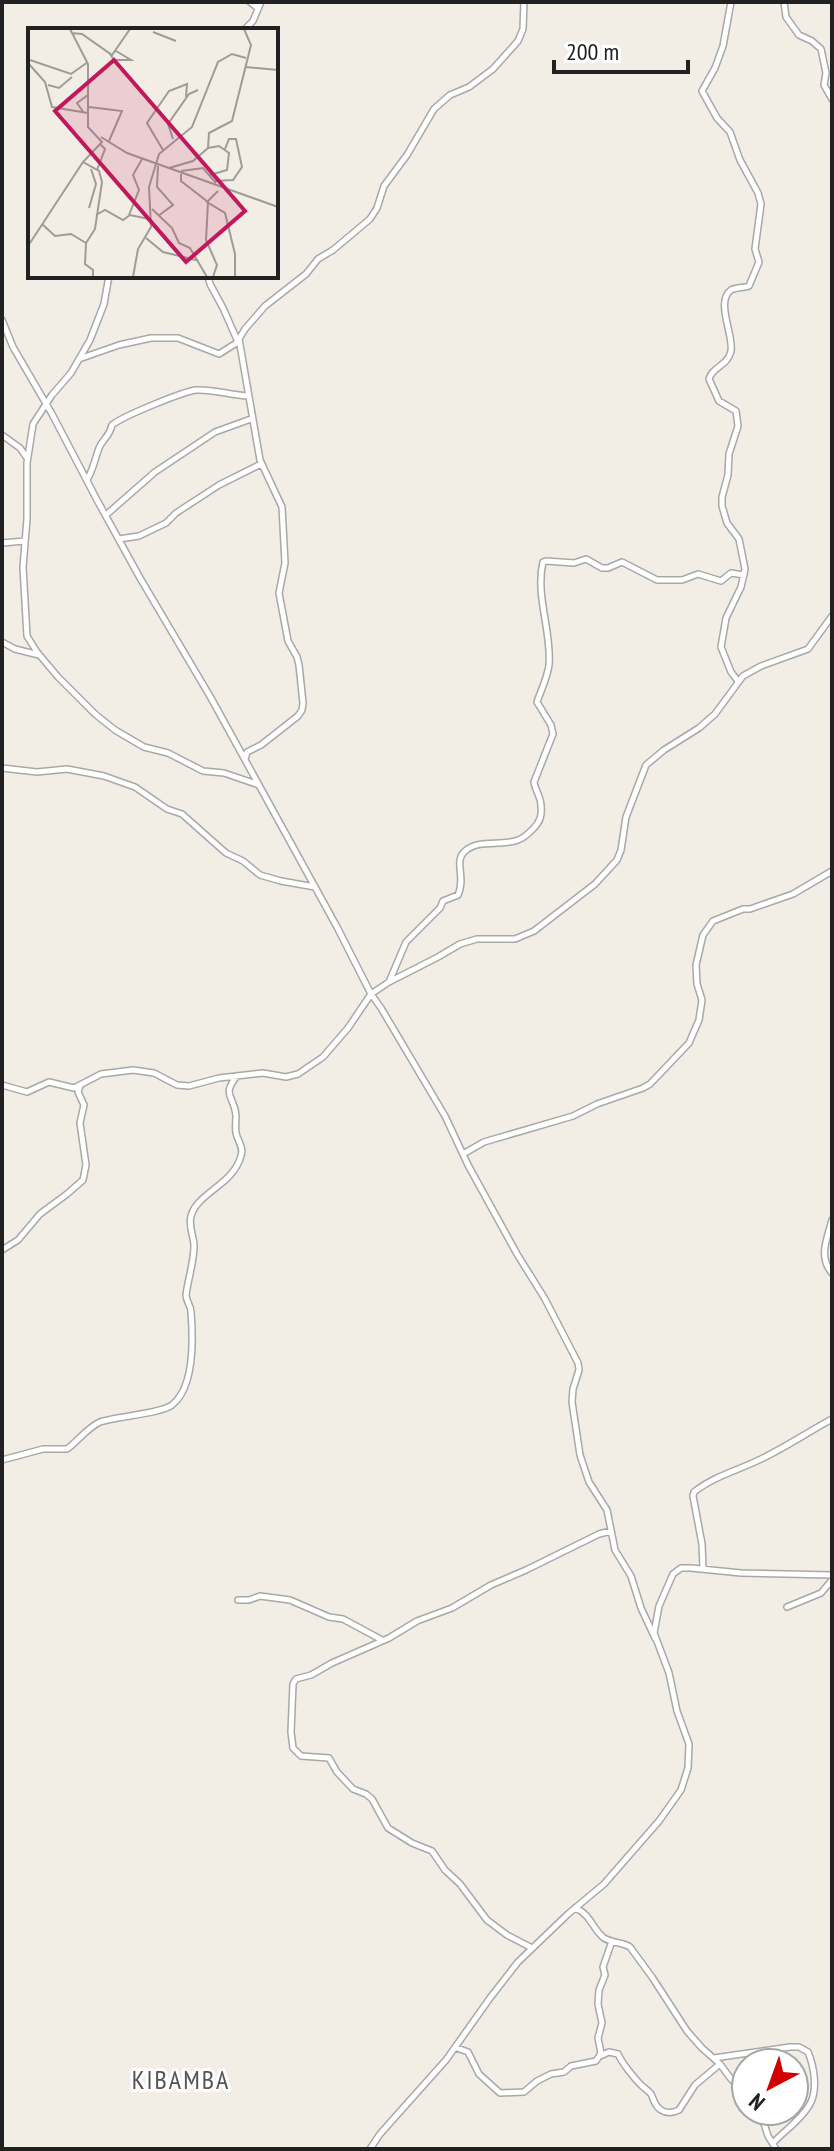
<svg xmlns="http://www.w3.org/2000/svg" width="834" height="2151" font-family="'PT Sans Narrow',sans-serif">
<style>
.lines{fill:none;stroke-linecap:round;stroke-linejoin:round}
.minor-casing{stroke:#a8a8a8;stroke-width:8}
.minor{stroke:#fff;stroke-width:5}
.labels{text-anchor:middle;stroke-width:6;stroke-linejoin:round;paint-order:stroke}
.quarter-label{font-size:26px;letter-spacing:2px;fill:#545454;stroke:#fff}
.inset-road{fill:none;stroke:#9e9c97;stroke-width:2}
.view{fill:#c2185b;fill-opacity:0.15;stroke:#c2185b;stroke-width:4}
.inset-edge{fill:none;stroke:#212121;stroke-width:4}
</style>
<rect width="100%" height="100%" fill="#f2eee6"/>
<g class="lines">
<g class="minor-casing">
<path id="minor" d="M 250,2 L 258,8
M 731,2 L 723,46 L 715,68 L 702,91 L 717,118 L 730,132 L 740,160 L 758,193 L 761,204 L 755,249 L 759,262 L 749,286 C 744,288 736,287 731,290 C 715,301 734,336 731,351 C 728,366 712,367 709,379 L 719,401 L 736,411 L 738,426 L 729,454 L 728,475 L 722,497 L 722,506 L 727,523 L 739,539 L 745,569 L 741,587 L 726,618 L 721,647 L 731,672 L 738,681
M 784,2 L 786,17 L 799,35 L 812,41 L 821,49 L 826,73 L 824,85 L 832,99
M 244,30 L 253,21 L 261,2
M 109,276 L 104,304 L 90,340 L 71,373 L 52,395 L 33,424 L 27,463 L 27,519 L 23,567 L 27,636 L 37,652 L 58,677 L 95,714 L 115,730 L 144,747 L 168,753 L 203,771 L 224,773 L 259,785
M 2,320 L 13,347 L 52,414 L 97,500 L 140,578 L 211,698 L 337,927 L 371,994 L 381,1008 L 445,1116 L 468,1165 L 517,1254 L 545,1299 L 578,1363 L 579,1370 L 573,1389 L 572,1402 L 580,1455 L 589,1482 L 607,1510 L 615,1550 L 631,1576 L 641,1608 L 655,1638
M 79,359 L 119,345 L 151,338 L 178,338 L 219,354 L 238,342 L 223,308 L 210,284 L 208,276
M 2,435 L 20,448 L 27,458
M 87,480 C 93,470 95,459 99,448 C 103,438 109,438 112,425 C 123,416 182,392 196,390 C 212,389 231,395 248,396
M 106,515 L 155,472 L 215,432 L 251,419
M 119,539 L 139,536 L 166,523 L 176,513 L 219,485 L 261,464
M 2,543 L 25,541
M 2,642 L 15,649 L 39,655
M 245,759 L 247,752 L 261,745 L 298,716 L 302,710 L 303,703 L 299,665 L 297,657 L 288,641 L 279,593 L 285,563 L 282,507 L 260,460 L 239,339 L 245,329 L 265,306 L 306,274 L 318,259 L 333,250 L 370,219 L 377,208 L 384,186 L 407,155 L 434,109 L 450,95 L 469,87 L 493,69 L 518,41 L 523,29 L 524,2
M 2,768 L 37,772 L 67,769 L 104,776 L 135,787 L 167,809 L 182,814 L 226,853 L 243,861 L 260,875 L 281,881 L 315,887
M 389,982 L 406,942 L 440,908 L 443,901 L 458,895 C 466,878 454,862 464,852 C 478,838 501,847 518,840 C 524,838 529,833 533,829 C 540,822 542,816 541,806 C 541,797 535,790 534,782 L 553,734 L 551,725 L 537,702 C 541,690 547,679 549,665 C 552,632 535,596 543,562 L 546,561 L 574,563 L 586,559 L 602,568 L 608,568 L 622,562 L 657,580 L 682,580 L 698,574 L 721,581 L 731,573 L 744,575
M 2,1085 L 27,1092 L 49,1082 L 74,1088 L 101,1074 L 133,1070 L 154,1073 L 177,1085 L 189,1086 L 219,1078 L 263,1073 L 286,1077 L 298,1074 L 323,1057 L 348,1028 L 371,994 L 389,982 L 438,957 L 460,944 L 477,939 L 515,939 L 534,931 L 595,884 L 617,860 L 621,850 L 626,817 L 646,765 L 664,750 L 699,728 L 715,714 L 743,676 L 761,666 L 808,649 L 832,616
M 463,1154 L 484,1142 L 573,1116 L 597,1104 L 643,1088 L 650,1084 L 689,1043 L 699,1020 L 702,1000 L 697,984 L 696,965 L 703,935 L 713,921 L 743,909 L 750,909 L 793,894 L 832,871
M 832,1220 C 827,1239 818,1257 832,1273
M 2,1250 L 18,1240 L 40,1214 L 67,1194 L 83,1180 L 86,1165 L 80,1123 L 84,1105 L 78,1092 L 80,1086
M 2,1460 L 43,1449 L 67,1449 C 78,1441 87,1428 100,1422 C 117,1416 160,1414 172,1405 C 195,1387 193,1337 191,1312 C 191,1305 186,1302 186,1295 C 188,1279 194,1262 194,1246 C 194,1236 188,1227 191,1216 C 197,1193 233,1185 241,1156 C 244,1147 238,1142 236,1133 C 235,1127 236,1121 236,1115 C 234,1095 221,1096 237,1076
M 703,1568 L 702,1544 L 693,1496 L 694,1492 C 714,1476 739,1470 761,1459 C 786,1447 808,1432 832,1419
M 238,1600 L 249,1600 L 260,1596 L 290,1600 L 329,1617 L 343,1619 L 382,1640
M 787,1607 L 821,1593 L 832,1580
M 575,1908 C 591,1914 592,1929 604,1938 C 612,1943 622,1942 630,1947 L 652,1977 L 687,2031 L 702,2048 L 720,2064 L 731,2079 L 746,2094
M 532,1948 L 507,1935 L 487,1920 L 460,1884 L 445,1870 L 432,1851 L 412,1843 L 388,1828 L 372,1799 L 366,1794 L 353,1789 L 337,1772 L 329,1758 L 301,1756 L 293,1748 L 291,1732 L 293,1684 L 296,1679 L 311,1675 L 332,1663 L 389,1638 L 417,1621 L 452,1608 L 491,1585 L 526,1570 L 599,1534 L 611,1531
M 457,2048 L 468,2052 L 479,2074 L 500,2093 L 524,2092 L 537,2081 L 551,2074 L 564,2072 L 571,2066 L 596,2061 L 601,2053 L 598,2038 L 602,2023 L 598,2004 L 599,1990 L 605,1975 L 603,1967 L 612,1941
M 600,2056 L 609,2052 L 618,2054 C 622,2063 634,2078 641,2085 C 644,2088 648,2090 651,2094 C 654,2099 654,2106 661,2110 C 667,2114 673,2113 679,2110 L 695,2085 L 720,2064
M 714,2058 L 790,2047 L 799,2047 L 808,2052 C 814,2066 818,2090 810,2104 C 802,2119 784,2131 773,2143
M 760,2111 L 768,2136 L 776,2149
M 370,2149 L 380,2134 L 446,2060 L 490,1998 L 518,1962 L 568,1914 L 604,1884 L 659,1821 L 681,1790 L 688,1768 L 689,1744 L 677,1711 L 669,1673 L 654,1633 L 659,1606 L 673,1574 L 681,1568 L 691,1568 L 741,1573 L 832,1575"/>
</g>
<use href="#minor" class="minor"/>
</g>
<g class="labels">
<g class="quarter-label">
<text x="181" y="2089">KIBAMBA</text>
</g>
</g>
<g transform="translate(28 28)">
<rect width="250" height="250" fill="#f2eee6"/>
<path class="inset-road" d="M 42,1 L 60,36 L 60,99 L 74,114 L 55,134 L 71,143 L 74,154 L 67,201 L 58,215 L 57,236 L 65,242 L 65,249M 125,4 L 148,13M 43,5 L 54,6 L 84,27 L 102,1M 82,26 L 86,32 L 103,32 L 88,23M 2,32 L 43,46 L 60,34M 0,35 L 17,54 L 24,79 L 60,85M 218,39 L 250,42M 20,57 L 31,60 L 44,49M 61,79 L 94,83 L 81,113M 56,85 L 49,75 L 60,67M 73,109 L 99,125 L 250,179M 145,111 L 140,96 L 161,66 L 170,62M 180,120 L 191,118 L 201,125 L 199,142 L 182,147M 135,122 L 119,95 L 141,63 L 159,56 L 158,69M 141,140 L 165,133 L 180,120 L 181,105 L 204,93 L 223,17 L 216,1M 69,142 L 77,121 L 72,116M 153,143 L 175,140 L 188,155M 153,146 L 153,153 L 180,174 L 178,212 L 189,237 L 185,249M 187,153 L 205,152 L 214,139 L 208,111 L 201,111 L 197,121M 190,163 L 179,174 L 197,185 L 207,226 L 207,249M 61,180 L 68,156 L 63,141M 124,181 L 144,200 L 151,215 L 162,220 L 179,249M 68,187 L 77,182 L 95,192 L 102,187 L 121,191M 101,187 L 111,162 L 105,147 L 114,131M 130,188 L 145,177 L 129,159 L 130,138M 14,196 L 27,208 L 43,206 L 58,215M 118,210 L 135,224 L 168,232M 0,218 L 55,134M 105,249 L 110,221 L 123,199 L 121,159 L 131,126 L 164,99 L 190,34 L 204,26 L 218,30"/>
<path class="view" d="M 86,32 L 217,183 L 158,234 L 27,83 Z"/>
<rect width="250" height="250" class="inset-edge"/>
</g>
<rect width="834" height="2151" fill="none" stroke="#212121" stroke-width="8"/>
<g transform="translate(770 2087) rotate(221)"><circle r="38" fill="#ffffff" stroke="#a6a6a6" stroke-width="2"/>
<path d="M0-6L14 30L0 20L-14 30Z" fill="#d10001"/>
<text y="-12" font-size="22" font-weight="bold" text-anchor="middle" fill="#212121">N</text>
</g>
<path d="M554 60v12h134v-12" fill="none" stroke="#212121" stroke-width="4"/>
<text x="566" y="60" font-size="24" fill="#212121" stroke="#ffffff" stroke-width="6" paint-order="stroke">200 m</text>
</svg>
